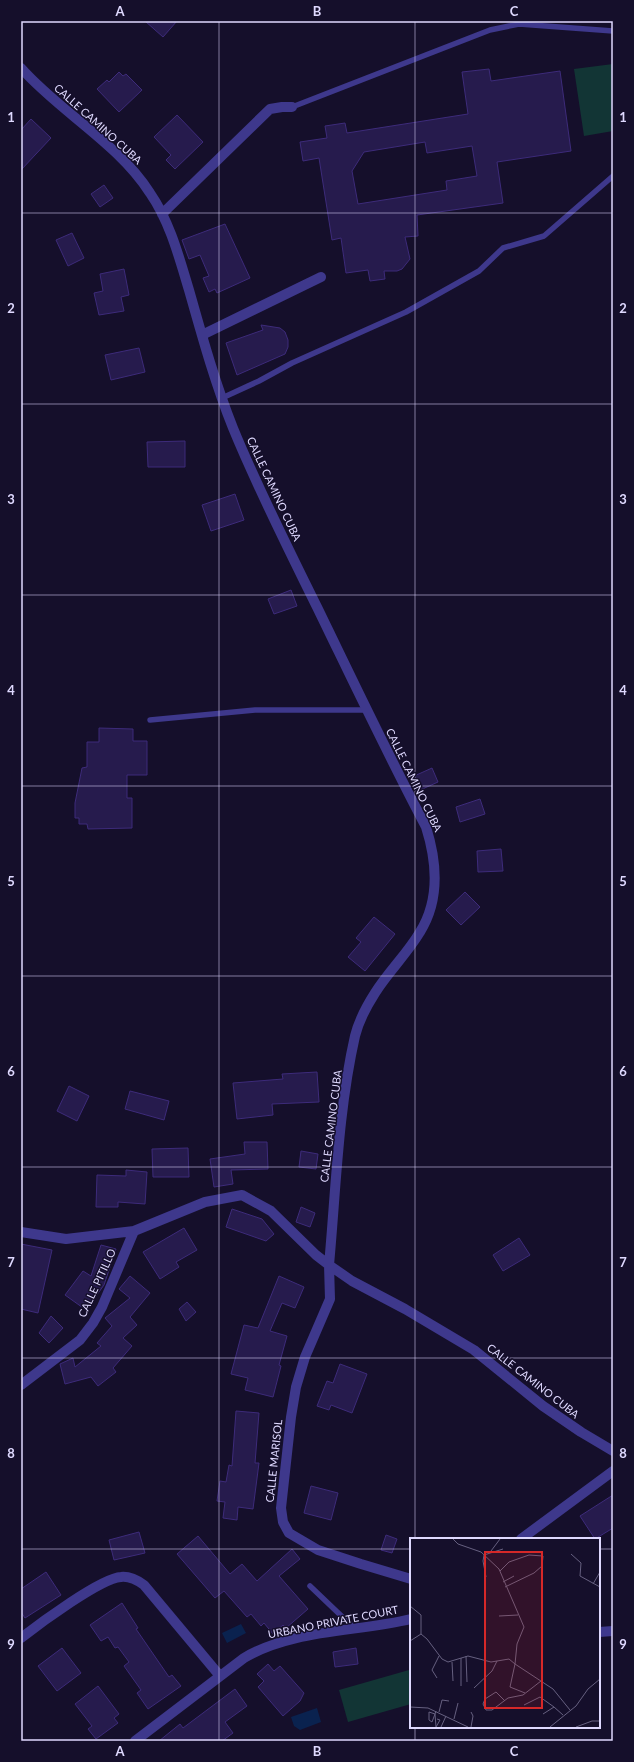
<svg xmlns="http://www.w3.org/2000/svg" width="634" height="1762" font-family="Lato,sans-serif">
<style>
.green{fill:#123535}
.water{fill:#0a224f}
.building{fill:#261b4d;stroke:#3d2b7a;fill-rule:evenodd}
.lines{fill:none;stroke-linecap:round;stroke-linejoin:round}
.lane{stroke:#3e388c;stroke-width:5.5}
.street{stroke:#3e388c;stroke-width:10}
.grid{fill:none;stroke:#dfd9ff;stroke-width:1;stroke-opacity:0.55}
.labels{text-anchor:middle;stroke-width:3;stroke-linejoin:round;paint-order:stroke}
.street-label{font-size:11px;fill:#dfd9ff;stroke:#150f2b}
.inset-road{fill:none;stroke:#666080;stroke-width:1}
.view{fill:#d62828;fill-opacity:0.15;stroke:#d62828;stroke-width:2}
.inset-edge{fill:none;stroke:#dfd9ff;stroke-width:2}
.neatline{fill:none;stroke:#dfd9ff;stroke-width:1.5}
.grid-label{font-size:13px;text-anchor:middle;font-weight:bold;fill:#dfd9ff}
</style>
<rect width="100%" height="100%" fill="#150f2b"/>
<path class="green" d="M 613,64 L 613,131 L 584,136 L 574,69 Z
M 409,1670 L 411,1677 L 411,1704 L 348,1722 L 339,1690 Z"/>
<path class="water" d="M 241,1624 L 246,1633 L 227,1643 L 222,1633 Z
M 317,1708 L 321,1722 L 300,1730 L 294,1726 L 291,1717 Z"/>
<path class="building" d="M 145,21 L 177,21 L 163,37 Z
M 489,69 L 491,81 L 560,71 L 571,151 L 497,162 L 503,203 L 417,215 L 418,236 L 405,237 L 410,259 L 402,269 L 397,271 L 384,271 L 385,279 L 370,281 L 368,270 L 346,273 L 341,238 L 332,240 L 319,158 L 303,161 L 300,142 L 327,138 L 325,126 L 345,123 L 347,133 L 468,114 L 462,72 ZM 425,142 L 427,153 L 472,146 L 477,176 L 446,181 L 447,190 L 358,204 L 352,171 L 364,152 Z
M 119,72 L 123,76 L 126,74 L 142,90 L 119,112 L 97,89 L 107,80 L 109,82 Z
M 177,115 L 203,142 L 175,169 L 166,160 L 171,155 L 154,137 Z
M 31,119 L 51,138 L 21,170 L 21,130 Z
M 104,185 L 113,198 L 100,207 L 91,194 Z
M 225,224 L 250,278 L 217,293 L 215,289 L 209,292 L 203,278 L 209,276 L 200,255 L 189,259 L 182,240 Z
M 72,233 L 84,258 L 68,266 L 56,240 Z
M 124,269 L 129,295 L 121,297 L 124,311 L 99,315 L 94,293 L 103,291 L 100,274 Z
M 261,325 L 280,328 L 285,332 L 288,340 L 288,347 L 285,354 L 237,375 L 226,343 L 263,330 Z
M 139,348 L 145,372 L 111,380 L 105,355 Z
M 185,441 L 185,467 L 148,467 L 147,442 Z
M 235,494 L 244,520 L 211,531 L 202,505 Z
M 291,590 L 297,606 L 274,614 L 268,599 Z
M 99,728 L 133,729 L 133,741 L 147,741 L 147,775 L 127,775 L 127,798 L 132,798 L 132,828 L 88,829 L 87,824 L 79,824 L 79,818 L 75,818 L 75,803 L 82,768 L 87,767 L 87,742 L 99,742 Z
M 432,768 L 438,782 L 418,791 L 412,777 Z
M 480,799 L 485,814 L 460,822 L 456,807 Z
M 501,849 L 503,871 L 478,872 L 477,851 Z
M 465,892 L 480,907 L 461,925 L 446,910 Z
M 374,917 L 395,934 L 365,971 L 348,957 L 361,942 L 356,938 Z
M 317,1072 L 319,1102 L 272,1104 L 273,1115 L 237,1119 L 233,1083 L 283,1079 L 282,1074 Z
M 69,1086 L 89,1096 L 77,1121 L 57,1111 Z
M 130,1091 L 169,1101 L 164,1120 L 125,1109 Z
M 244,1142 L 267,1142 L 268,1169 L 231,1170 L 233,1184 L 214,1187 L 210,1159 L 245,1154 Z
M 188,1148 L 189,1177 L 153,1177 L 152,1149 Z
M 301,1151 L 318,1154 L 316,1169 L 299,1167 Z
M 126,1170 L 147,1172 L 145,1204 L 118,1202 L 118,1207 L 96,1207 L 97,1175 L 126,1176 Z
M 301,1207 L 315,1213 L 310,1227 L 296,1222 Z
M 232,1209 L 262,1219 L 274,1234 L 266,1241 L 226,1227 Z
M 184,1228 L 197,1250 L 176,1262 L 179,1267 L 160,1279 L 143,1252 Z
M 519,1238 L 530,1255 L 503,1271 L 493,1255 Z
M 21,1244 L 52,1250 L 38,1313 L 21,1309 Z
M 101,1245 L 116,1249 L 104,1285 L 86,1310 L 65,1295 L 83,1271 L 91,1276 Z
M 130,1276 L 150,1293 L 130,1317 L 137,1325 L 123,1338 L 132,1346 L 113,1368 L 116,1372 L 98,1386 L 91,1377 L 65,1384 L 60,1364 L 73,1358 L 75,1367 L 101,1346 L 97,1343 L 112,1326 L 105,1318 L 130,1298 L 119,1289 Z
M 279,1276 L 304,1287 L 295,1308 L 282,1303 L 270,1331 L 287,1336 L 279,1365 L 281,1366 L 273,1397 L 245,1390 L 248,1378 L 231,1374 L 244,1325 L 258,1328 Z
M 187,1302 L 196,1312 L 186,1321 L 179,1309 Z
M 51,1316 L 63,1328 L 49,1343 L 39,1333 Z
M 340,1364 L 367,1374 L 352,1413 L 331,1405 L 329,1410 L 317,1406 L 327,1381 L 333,1383 Z
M 236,1411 L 259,1413 L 255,1463 L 259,1463 L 253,1509 L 238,1507 L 237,1520 L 223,1518 L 225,1502 L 217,1501 L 220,1481 L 226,1482 L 229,1465 L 232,1466 Z
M 311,1486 L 338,1493 L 331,1520 L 304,1513 Z
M 613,1495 L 613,1528 L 595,1539 L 580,1516 Z
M 139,1532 L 145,1553 L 114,1560 L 109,1540 Z
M 386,1535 L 397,1539 L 392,1553 L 381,1550 Z
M 198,1536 L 230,1574 L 242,1564 L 257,1581 L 292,1549 L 300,1559 L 279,1576 L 308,1609 L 286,1628 L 283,1625 L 273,1634 L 264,1623 L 261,1626 L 251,1614 L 247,1617 L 224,1591 L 215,1598 L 177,1554 Z
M 46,1572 L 61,1595 L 25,1618 L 21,1612 L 21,1589 Z
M 122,1603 L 138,1628 L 136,1629 L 169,1677 L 172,1675 L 181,1686 L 148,1709 L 137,1693 L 141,1690 L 124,1666 L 129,1662 L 118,1647 L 115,1648 L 108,1637 L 101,1641 L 90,1625 Z
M 62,1648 L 81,1673 L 57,1691 L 38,1666 Z
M 356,1648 L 358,1664 L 335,1667 L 333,1652 Z
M 268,1664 L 274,1671 L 280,1666 L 304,1693 L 300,1701 L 283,1716 L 258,1687 L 264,1681 L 257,1674 Z
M 98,1686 L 119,1714 L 114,1718 L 118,1723 L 96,1739 L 88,1729 L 92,1726 L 75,1704 Z
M 235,1689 L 247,1706 L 225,1722 L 233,1733 L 222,1741 L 159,1741 L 180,1724 L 183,1728 Z"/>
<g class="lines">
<path class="lane" d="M 292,107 L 490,30 L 519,24 L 613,31
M 222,398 L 259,381 L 292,363 L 406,312 L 479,271 L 503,248 L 544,236 L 613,176
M 150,720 L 255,710 L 367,710
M 310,1586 L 354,1628"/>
<path class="street" d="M 21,68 C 60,112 118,143 150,193 C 170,222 179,257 189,290 C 202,336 215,383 233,428 C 258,489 288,548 317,607 C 353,681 388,755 426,827 C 437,862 440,900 420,932 C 407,954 388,972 375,993 C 366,1007 359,1020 355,1036 C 338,1111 336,1189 329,1265 L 352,1281 L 405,1309 L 474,1350 L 543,1406 L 581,1432 L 613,1451
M 162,214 L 270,109 L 282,107 L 292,107
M 202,335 L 321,277
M 21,1232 L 66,1239 L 134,1231 L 205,1202 L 242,1195 L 271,1211 L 316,1255 L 329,1265 L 330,1299 L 305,1357 L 296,1387 L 291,1417 L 281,1508 L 283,1522 L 289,1533 L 318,1550 L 361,1564 L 411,1579
M 21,1385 L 80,1340 L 93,1323 L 102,1307 L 134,1231
M 521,1539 L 613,1471
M 599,1632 L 613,1631
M 21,1638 C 39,1624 101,1578 121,1577 C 130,1576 137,1580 144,1585 L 220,1676
M 135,1741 L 244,1658 C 292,1629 358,1632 411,1619"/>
</g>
<path class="grid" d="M 219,21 L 219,1741M 415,21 L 415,1539M 21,213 L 613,213M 21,404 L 613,404M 21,595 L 613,595M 21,786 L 613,786M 21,976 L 613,976M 21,1167 L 613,1167M 21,1358 L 613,1358M 21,1549 L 411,1549M 599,1549 L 613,1549M 415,1727 L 415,1741"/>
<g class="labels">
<g class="street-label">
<text transform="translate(98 124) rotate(42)" y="4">CALLE CAMINO CUBA</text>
<text transform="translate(274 489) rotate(65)" y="4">CALLE CAMINO CUBA</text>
<text transform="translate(414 780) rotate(64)" y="4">CALLE CAMINO CUBA</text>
<text transform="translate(331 1126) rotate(-83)" y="4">CALLE CAMINO CUBA</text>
<text transform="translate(97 1283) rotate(-65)" y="4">CALLE PITILLO</text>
<text transform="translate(533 1381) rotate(38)" y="4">CALLE CAMINO CUBA</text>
<text transform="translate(274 1461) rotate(-84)" y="4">CALLE MARISOL</text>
<text transform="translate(333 1622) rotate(-11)" y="4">URBANO PRIVATE COURT</text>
</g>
</g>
<g transform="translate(410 1538)">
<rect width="190" height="190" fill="#150f2b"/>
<path class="inset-road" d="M 43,1 L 48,6 L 71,14 L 89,31 L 114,89 L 107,106 L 105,126 L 143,151 L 160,172M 81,13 L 90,1M 161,16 L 171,25 L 170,38 L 190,49M 90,33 L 99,24 L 119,17 L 133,18 L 132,28 L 124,35 L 95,49M 76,39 L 73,23 L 74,17 L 93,11M 93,44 L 104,38M 183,46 L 190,34M 0,68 L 11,77 L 11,96M 89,78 L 108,77M 11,96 L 17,101 L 32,121 L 38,124 L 58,118 L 81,124 L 99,121 L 105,126 L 100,149 L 115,155M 0,103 L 11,96M 56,118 L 57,144M 42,124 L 43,143M 27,140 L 22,132 L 29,118M 51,148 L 51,120M 64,150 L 82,133 L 87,123M 95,163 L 86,154 L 75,161 L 73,166 L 76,172 L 82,172 L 98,160 L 113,157 L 131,143M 114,167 L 130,159 L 144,169 L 133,176M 0,169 L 18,170 L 58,189M 144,169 L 153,177M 29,174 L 32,162 L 39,163M 61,174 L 63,178 L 61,189M 25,176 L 22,184 L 19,182 L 19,174 L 25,176 L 26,173M 25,176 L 26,189 L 30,182 L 27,181M 44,181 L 48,165M 31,189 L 36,178M 140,189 L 166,168 L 178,151 L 190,141M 166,189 L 182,183 L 190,183"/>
<path class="view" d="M 75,14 L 132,14 L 132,170 L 75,170 Z"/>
<rect width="190" height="190" class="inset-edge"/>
</g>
<rect width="634" height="1762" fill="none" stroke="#150f2b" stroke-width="44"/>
<rect x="22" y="22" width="590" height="1718" class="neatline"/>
<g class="grid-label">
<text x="120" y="16">A</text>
<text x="317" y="16">B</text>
<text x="514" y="16">C</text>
<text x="11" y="122">1</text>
<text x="623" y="122">1</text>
<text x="11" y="313">2</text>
<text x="623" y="313">2</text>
<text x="11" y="504">3</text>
<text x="623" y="504">3</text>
<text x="11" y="695">4</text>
<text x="623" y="695">4</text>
<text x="11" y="886">5</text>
<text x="623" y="886">5</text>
<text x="11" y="1076">6</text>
<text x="623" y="1076">6</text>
<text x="11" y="1267">7</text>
<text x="623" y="1267">7</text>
<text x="11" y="1458">8</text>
<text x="623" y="1458">8</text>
<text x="11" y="1649">9</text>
<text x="623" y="1649">9</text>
<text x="120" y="1756">A</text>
<text x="317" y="1756">B</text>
<text x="514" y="1756">C</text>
</g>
</svg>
